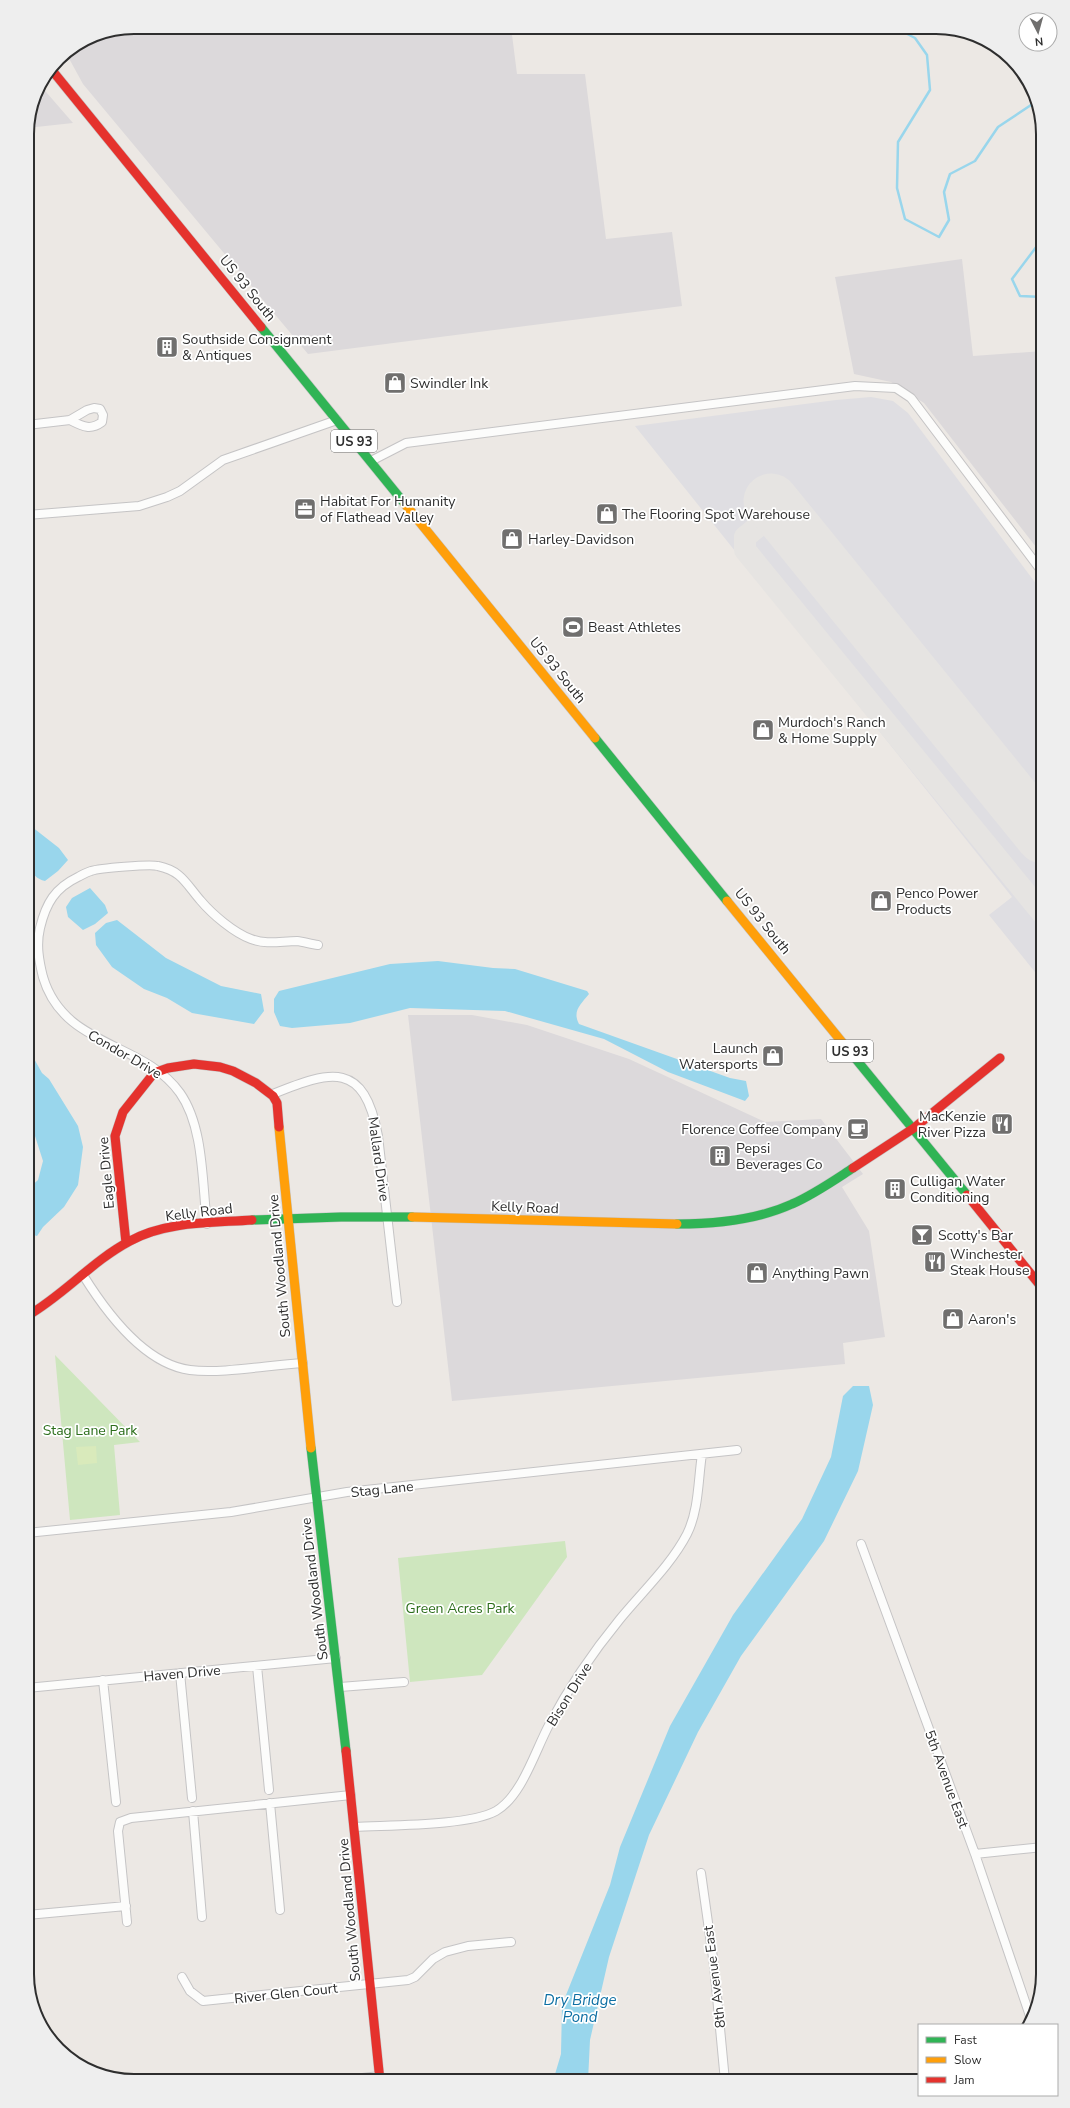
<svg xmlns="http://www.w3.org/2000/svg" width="1070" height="2108" font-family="'Nunito Sans',sans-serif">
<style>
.industrial{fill:#dcd9db}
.airport{fill:#dfdee2}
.green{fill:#cee6be}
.pitch{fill:#d9eabb}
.water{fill:#99d6ec}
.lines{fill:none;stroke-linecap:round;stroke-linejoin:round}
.stream{stroke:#99d6ec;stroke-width:2.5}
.taxiway{stroke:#e6e4e2;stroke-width:22}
.runway{stroke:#e6e4e2;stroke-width:55}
.street-casing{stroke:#c5c4c5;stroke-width:10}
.fast-casing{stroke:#c5c4c5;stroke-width:10}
.slow-casing{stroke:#c5c4c5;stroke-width:10}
.jam-casing{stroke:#c5c4c5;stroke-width:10}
.street{stroke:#fcfcfb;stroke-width:8}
.fast{stroke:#30b455;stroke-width:9}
.slow{stroke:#ff9f0a;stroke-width:9}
.jam{stroke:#e5322d;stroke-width:9}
.labels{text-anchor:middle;stroke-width:3.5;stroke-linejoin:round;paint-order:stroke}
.shield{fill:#fff;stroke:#6d6d6d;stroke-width:1}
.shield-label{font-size:13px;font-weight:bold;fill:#2e2e2e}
.street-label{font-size:14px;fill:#2e2e2e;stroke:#fff}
.poi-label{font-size:14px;fill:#2e2e2e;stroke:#fff;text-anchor:start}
.park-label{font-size:14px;fill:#2c6e1b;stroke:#fff}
.water-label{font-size:15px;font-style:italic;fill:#0d6fa3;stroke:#fff}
.rim{fill:none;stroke:#2e2e2e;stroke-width:2}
</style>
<rect width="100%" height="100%" fill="#ece8e4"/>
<path class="industrial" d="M 134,27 L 511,27 L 517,74 L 585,74 L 606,239 L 672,232 L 682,306 L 308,354 L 83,84 L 66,53 L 93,35 Z
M 40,85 L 73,123 L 27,128 L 35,93 Z
M 962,259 L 973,356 L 1043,351 L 1043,556 L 924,403 L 891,382 L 854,374 L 835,277 Z
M 408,1015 L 472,1015 L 527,1025 L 629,1059 L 765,1122 L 821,1119 L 863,1174 L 842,1187 L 869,1231 L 885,1337 L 843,1343 L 845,1364 L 452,1401 Z"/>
<path class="airport" d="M 871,397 L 893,401 L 908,413 L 1043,593 L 1043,982 L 989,915 L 1012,897 L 635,426 L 836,400 Z"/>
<path class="green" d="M 55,1355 L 140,1442 L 114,1445 L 120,1515 L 70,1520 Z
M 565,1541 L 567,1557 L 482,1675 L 410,1682 L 398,1558 Z"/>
<path class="pitch" d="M 96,1446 L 97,1463 L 78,1465 L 76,1447 Z"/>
<path class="water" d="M 27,823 L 59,848 L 68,860 L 58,871 L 45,881 C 21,875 27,842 27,823 Z
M 90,888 L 105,905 L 108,913 L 95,924 L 83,930 L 68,917 L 66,907 L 72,898 Z
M 117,920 L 166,958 L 221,986 L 261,994 L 264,1011 L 254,1024 L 192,1013 L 167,998 L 144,989 L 112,967 L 96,945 L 95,933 L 106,923 Z
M 438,961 L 493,968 L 515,969 L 587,991 L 589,994 C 581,1004 572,1011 579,1024 L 730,1078 L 746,1081 L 749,1096 L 745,1101 L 668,1072 L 604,1039 L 505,1011 L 410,1008 L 350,1023 L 292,1028 L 280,1026 L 274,1012 L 274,999 L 279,991 L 390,964 Z
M 27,1046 L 42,1073 L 49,1079 L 78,1126 L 83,1147 L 78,1185 L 64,1207 L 43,1227 L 37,1236 L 27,1233 L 27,1190 L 38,1180 L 43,1161 L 35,1136 L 27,1123 Z
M 853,1386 L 869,1386 L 873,1405 L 858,1471 L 824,1541 L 741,1656 L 698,1732 L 649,1835 L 609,1957 L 590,2040 L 588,2081 L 553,2081 L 561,2054 L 562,2005 L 610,1885 L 620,1847 L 670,1726 L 733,1615 L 802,1519 L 831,1457 L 843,1396 Z"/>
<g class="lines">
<path class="stream" d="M 894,27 L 915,38 L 927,55 L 930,90 L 898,142 L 897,188 L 905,219 L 939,237 L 949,220 L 944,192 L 950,174 L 975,161 L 998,127 L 1037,101
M 1043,297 L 1020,296 L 1012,279 L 1043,238"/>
<path class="taxiway" d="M 778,510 L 745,537 L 745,550 L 1043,914"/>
<path class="runway" d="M 771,501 L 1043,836"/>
<g class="street-casing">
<path id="street" d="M 27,425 L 70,420 L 87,410 L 94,408 L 100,409 L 103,415 L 102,422 C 90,431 82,426 70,420
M 371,461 L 406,443 L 855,386 L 896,388 L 911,398 L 1043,573
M 27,515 L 139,506 L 167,497 L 180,491 L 223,460 L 337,420
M 27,940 L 38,939
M 273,1094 C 332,1070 364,1061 378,1136 L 397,1302
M 207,1224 C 202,1183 204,1127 180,1093 C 143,1041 64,1048 43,977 C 39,961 36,945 40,928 C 46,903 55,888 78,877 C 82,875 87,872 91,871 C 100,868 150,864 158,866 C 182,871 186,884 201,901 C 212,914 234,933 251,939 C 267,945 281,941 297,941 C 304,942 311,944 318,945
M 83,1275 C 106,1312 144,1364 190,1370 C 221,1374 269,1365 303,1363
M 27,1533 L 231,1512 L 347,1492 L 737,1450
M 861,1544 L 975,1854 L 1030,2016
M 257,1666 L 269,1790
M 180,1673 L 192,1798
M 103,1680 L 116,1802
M 340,1687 L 404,1682
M 27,1688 L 336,1658
M 270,1803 L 280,1910
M 193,1811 L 202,1917
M 355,1827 C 389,1825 469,1826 496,1811 C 522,1796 535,1751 549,1725 C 569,1687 593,1652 620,1619 C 642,1592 671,1565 687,1534 C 699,1510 698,1480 702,1454
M 975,1854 L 1043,1847
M 701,1873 L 714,1965 L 725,2081
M 27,1915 L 126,1906
M 127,1922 L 118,1831 L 120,1822 L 131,1818 L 351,1795
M 182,1977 L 190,1991 L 203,2001 L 408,1980 L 415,1977 L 433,1959 L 445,1952 L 468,1946 L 511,1942
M 336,2081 L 380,2076"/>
</g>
<g class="fast-casing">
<path id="fast" d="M 261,327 L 405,504
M 595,738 L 727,901
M 846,1047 L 967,1195
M 252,1220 L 341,1217 L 412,1217
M 677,1224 C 715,1224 757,1220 792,1204 C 813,1195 833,1181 853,1168
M 311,1448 L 346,1751"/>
</g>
<g class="slow-casing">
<path id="slow" d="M 405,504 L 595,738
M 727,901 L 846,1047
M 279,1127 L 311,1448
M 412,1217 L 677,1224"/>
</g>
<g class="jam-casing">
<path id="jam" d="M 51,69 L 261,327
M 853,1168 L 914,1128 L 1000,1058
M 967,1195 L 1043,1289
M 126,1243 L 115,1136 L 123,1112 L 154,1073 L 168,1068 L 194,1064 L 220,1067 L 233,1071 L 256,1083 L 273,1096 L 277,1103 L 279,1127
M 27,1316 C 64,1295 92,1261 130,1241 C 166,1221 212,1223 252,1220
M 346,1751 L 380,2081"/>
</g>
<use href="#street" class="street"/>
<use href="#fast" class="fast"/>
<use href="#slow" class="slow"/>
<use href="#jam" class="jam"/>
</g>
<defs>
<g id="building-square" transform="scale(1.15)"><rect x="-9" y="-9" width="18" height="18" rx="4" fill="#706f6e" stroke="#fff"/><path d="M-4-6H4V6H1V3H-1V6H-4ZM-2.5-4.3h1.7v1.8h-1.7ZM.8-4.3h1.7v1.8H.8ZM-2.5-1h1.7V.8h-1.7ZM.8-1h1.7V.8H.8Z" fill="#fff"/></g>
<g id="shop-square" transform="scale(1.15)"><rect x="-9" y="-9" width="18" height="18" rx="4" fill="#706f6e" stroke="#fff"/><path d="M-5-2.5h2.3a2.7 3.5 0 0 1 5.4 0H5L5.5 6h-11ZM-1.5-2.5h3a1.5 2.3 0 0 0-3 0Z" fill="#fff"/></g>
<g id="office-square" transform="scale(1.15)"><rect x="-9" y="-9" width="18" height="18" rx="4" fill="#706f6e" stroke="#fff"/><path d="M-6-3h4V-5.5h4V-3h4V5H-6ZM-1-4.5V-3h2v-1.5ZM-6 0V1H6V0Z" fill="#fff"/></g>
<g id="stadium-square" transform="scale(1.15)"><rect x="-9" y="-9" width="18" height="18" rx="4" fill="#706f6e" stroke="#fff"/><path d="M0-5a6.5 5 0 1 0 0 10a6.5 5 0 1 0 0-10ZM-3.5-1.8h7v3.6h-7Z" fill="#fff"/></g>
<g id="restaurant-square" transform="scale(1.15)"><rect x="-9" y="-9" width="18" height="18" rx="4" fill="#706f6e" stroke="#fff"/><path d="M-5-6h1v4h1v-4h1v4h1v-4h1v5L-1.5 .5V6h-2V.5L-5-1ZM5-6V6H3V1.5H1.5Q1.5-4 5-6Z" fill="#fff"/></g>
<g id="cafe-square" transform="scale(1.15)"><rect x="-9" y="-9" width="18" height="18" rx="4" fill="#706f6e" stroke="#fff"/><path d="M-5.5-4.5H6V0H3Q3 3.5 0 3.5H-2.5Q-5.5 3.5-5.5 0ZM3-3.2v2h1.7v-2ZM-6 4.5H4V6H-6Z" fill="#fff"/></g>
<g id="bar-square" transform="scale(1.15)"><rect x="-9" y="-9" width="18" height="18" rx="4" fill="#706f6e" stroke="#fff"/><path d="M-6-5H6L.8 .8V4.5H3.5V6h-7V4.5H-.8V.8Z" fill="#fff"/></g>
</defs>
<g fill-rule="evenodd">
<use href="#building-square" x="167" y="347"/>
<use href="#shop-square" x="395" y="383"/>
<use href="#office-square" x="305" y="509"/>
<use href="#shop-square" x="607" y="514"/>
<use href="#shop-square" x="512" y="539"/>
<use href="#stadium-square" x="573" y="627"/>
<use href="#shop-square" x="763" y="730"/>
<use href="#shop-square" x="881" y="901"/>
<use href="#shop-square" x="773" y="1056"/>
<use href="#restaurant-square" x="1002" y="1124"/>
<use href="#cafe-square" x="858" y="1129"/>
<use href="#building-square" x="720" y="1156"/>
<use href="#building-square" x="895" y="1189"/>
<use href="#bar-square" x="922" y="1235"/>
<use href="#restaurant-square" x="935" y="1262"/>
<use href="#shop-square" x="757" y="1273"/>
<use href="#shop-square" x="953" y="1319"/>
</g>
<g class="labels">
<g class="shield">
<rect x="331" y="430" width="46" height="22" rx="3"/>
<rect x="827" y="1040" width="46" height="22" rx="3"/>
</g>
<g class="shield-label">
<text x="354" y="446">US 93</text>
<text x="850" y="1056">US 93</text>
</g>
<g class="street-label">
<text transform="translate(248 288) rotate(51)" y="5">US 93 South</text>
<text transform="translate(558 670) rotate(51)" y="5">US 93 South</text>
<text transform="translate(763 921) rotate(51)" y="5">US 93 South</text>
<text transform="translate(125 1054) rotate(30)" y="5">Condor Drive</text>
<text transform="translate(379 1159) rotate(82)" y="5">Mallard Drive</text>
<text transform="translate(106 1173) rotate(-95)" y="5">Eagle Drive</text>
<text transform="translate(525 1207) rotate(2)" y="5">Kelly Road</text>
<text transform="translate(199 1212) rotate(-7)" y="5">Kelly Road</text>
<text transform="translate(279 1266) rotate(-95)" y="5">South Woodland Drive</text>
<text transform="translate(382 1489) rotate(-6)" y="5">Stag Lane</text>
<text transform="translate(314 1589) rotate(-97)" y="5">South Woodland Drive</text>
<text transform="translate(182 1673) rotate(-5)" y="5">Haven Drive</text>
<text transform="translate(569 1694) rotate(-58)" y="5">Bison Drive</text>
<text transform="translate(947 1779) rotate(70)" y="5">5th Avenue East</text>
<text transform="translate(349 1910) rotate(-95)" y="5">South Woodland Drive</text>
<text transform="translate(714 1977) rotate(-97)" y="5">8th Avenue East</text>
<text transform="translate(286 1993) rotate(-6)" y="5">River Glen Court</text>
</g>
<g class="poi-label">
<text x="182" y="344">Southside Consignment<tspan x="182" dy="16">&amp; Antiques</tspan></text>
<text x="410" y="388">Swindler Ink</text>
<text x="320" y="506">Habitat For Humanity<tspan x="320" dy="16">of Flathead Valley</tspan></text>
<text x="622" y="519">The Flooring Spot Warehouse</text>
<text x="528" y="544">Harley-Davidson</text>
<text x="588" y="632">Beast Athletes</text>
<text x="778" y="727">Murdoch's Ranch<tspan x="778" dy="16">&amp; Home Supply</tspan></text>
<text x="896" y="898">Penco Power<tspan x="896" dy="16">Products</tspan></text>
<text x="758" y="1053" text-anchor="end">Launch<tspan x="758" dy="16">Watersports</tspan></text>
<text x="986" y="1121" text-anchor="end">MacKenzie<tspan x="986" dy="16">River Pizza</tspan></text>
<text x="842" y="1134" text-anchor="end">Florence Coffee Company</text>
<text x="736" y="1153">Pepsi<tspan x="736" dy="16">Beverages Co</tspan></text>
<text x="910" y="1186">Culligan Water<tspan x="910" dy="16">Conditioning</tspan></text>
<text x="938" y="1240">Scotty's Bar</text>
<text x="950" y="1259">Winchester<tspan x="950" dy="16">Steak House</tspan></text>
<text x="772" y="1278">Anything Pawn</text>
<text x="968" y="1324">Aaron's</text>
</g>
<g class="park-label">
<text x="90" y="1435">Stag Lane Park</text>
<text x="460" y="1613">Green Acres Park</text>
</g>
<g class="water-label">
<text x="580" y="2005">Dry Bridge<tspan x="580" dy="17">Pond</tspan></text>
</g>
</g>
<path d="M0 0H1070V2108H0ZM134 34H936A100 100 0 0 1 1036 134V1974A100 100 0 0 1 936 2074H134A100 100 0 0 1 34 1974V134A100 100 0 0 1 134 34Z" fill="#eee" fill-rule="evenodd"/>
<path class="rim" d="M134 34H936A100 100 0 0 1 1036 134V1974A100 100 0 0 1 936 2074H134A100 100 0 0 1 34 1974V134A100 100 0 0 1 134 34Z"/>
<rect x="918" y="2024" width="140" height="72" fill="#ffffff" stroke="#ababab"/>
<rect x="926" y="2037" width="20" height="6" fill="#30b455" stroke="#ababab"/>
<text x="954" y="2044" font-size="12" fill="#2e2e2e">Fast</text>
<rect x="926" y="2057" width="20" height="6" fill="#ff9f0a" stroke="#ababab"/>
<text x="954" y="2064" font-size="12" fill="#2e2e2e">Slow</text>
<rect x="926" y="2077" width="20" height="6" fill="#e5322d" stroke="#ababab"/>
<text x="954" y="2084" font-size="12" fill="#2e2e2e">Jam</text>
<g transform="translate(1038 32) rotate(174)"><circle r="19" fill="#ffffff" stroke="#ababab"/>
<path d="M0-3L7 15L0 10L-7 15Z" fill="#706f6e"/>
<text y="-6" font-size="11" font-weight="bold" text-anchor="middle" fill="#2e2e2e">N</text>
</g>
</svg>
